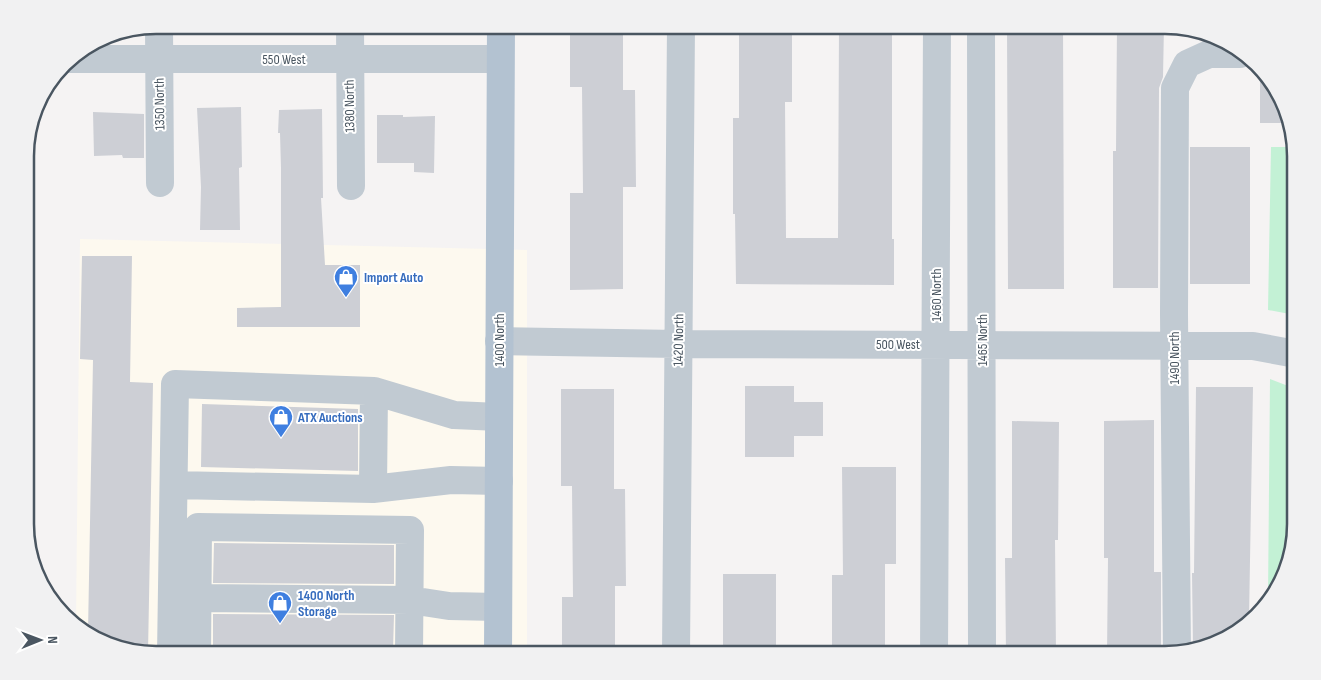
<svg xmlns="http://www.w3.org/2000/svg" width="1321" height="680" font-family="'Sofia Sans Condensed',sans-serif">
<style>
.commercial{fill:#fdf9ef}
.green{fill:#c3f1d5}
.building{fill:#cdcfd5}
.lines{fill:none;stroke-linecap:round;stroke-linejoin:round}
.minor{stroke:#c1cad2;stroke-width:28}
.major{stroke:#b3c2d1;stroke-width:28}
.labels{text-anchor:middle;stroke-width:4;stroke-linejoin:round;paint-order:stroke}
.street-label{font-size:14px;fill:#4a5661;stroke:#fff}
.shop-label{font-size:14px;font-weight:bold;fill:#366cbe;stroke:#fff;text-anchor:start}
.rim{fill:none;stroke:#4a5661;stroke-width:2.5}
</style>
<rect width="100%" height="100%" fill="#f5f3f3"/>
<path class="commercial" d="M 80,239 L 527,250 L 527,655 L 156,655 L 98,641 L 76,622 Z"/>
<path class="green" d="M 1271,147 L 1295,147 L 1295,315 L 1268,310 Z
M 1270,379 L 1296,389 L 1296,524 L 1282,582 L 1268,598 Z"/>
<path class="building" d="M 570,25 L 623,25 L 623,90 L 635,90 L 636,187 L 623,187 L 623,289 L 570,290 L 570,193 L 583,193 L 582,87 L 570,87 Z
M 739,25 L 792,25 L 792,102 L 785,102 L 786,238 L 838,238 L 839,25 L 892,25 L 892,239 L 894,239 L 894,285 L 736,284 L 735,214 L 733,214 L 733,118 L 739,118 Z
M 1007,25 L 1063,25 L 1064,289 L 1008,289 Z
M 1117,25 L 1164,25 L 1163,77 L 1159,88 L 1158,288 L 1113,288 L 1113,151 L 1116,151 Z
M 1260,71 L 1274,83 L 1289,123 L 1260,123 Z
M 241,107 L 242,167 L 239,168 L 240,230 L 200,230 L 201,187 L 197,108 Z
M 322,109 L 323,198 L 321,198 L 325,265 L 360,265 L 360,327 L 237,327 L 237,308 L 281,307 L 281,168 L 280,133 L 278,133 L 279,110 Z
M 93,112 L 144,114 L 144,158 L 123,158 L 122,155 L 94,156 Z
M 377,115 L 403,115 L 403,117 L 435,116 L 434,173 L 414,172 L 414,163 L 377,163 Z
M 1190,147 L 1250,147 L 1250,284 L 1190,284 Z
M 82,256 L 132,256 L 130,382 L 153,383 L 148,653 L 98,641 L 88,632 L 93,360 L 80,359 Z
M 745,386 L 794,386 L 794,402 L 823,402 L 823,436 L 794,436 L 794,457 L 745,457 Z
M 1196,387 L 1253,387 L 1249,619 L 1237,633 L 1193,648 L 1192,573 L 1194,573 Z
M 561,389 L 614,389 L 614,489 L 625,489 L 626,586 L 615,586 L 615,655 L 562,655 L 562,597 L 573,597 L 572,486 L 561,486 Z
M 202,404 L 358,409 L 358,471 L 201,467 Z
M 1154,420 L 1154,572 L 1161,572 L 1161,655 L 1107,655 L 1108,558 L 1104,558 L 1104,421 Z
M 1012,421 L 1059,422 L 1058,540 L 1055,540 L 1056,655 L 1006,655 L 1005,558 L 1012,558 Z
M 842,467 L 896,467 L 896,564 L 885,564 L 885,655 L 832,655 L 832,575 L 843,575 Z
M 214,543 L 394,545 L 394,584 L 213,583 Z
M 723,574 L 776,574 L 776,655 L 723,655 Z
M 213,614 L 394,615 L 393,650 L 213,648 Z"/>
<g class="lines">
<path class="minor" d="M 159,25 L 160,183
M 350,25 L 351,186
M 981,25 L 982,655
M 68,59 L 500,59
M 499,341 L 678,344 L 1253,346 L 1296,354
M 174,485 L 373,489 L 451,480 L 499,481
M 373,489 L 374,391
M 197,598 L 410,600 L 449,606 L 498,607
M 1177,654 L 1174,314 L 1175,88 L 1187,64 L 1209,54 L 1240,54
M 171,655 L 175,384 L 374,391 L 454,415 L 499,417
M 197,655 L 198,527 L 410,530 L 409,655
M 676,655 L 681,25
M 934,655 L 937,25"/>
<path class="major" d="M 498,655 L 501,25"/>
</g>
<defs>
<g id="shop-pin" transform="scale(1.25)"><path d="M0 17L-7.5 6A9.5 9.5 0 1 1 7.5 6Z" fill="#3f7fe0" stroke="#fff"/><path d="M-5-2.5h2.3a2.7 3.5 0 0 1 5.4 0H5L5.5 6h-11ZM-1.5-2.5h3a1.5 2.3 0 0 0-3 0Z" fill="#fff"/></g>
</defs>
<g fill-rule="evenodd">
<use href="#shop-pin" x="346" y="277"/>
<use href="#shop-pin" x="281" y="417"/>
<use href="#shop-pin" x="280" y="603"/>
</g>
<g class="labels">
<g class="street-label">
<text x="284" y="64">550 West</text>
<text transform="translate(159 104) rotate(-91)" y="5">1350 North</text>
<text transform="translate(349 106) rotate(-91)" y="5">1380 North</text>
<text transform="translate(936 295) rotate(-90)" y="5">1460 North</text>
<text transform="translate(499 340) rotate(-90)" y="5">1400 North</text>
<text transform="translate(678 340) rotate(-89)" y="5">1420 North</text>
<text transform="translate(982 340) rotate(-90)" y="5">1465 North</text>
<text x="898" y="349">500 West</text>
<text transform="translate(1174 358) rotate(-90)" y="5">1490 North</text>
</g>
<g class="shop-label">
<text x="364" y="282">Import Auto</text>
<text x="298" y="422">ATX Auctions</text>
<text x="298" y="600">1400 North<tspan x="298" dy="16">Storage</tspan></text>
</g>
</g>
<path d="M0 0H1321V680H0ZM156 34H1165A122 122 0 0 1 1287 156V524A122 122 0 0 1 1165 646H156A122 122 0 0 1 34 524V156A122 122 0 0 1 156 34Z" fill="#f1f1f2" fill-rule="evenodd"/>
<path class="rim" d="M156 34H1165A122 122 0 0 1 1287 156V524A122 122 0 0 1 1165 646H156A122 122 0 0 1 34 524V156A122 122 0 0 1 156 34Z"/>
<g transform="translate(40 640) rotate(89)" stroke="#ffffff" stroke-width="4" paint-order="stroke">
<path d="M0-4L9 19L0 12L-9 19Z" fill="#4a5661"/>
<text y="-8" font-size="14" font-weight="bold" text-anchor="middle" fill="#4a5661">N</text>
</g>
</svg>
